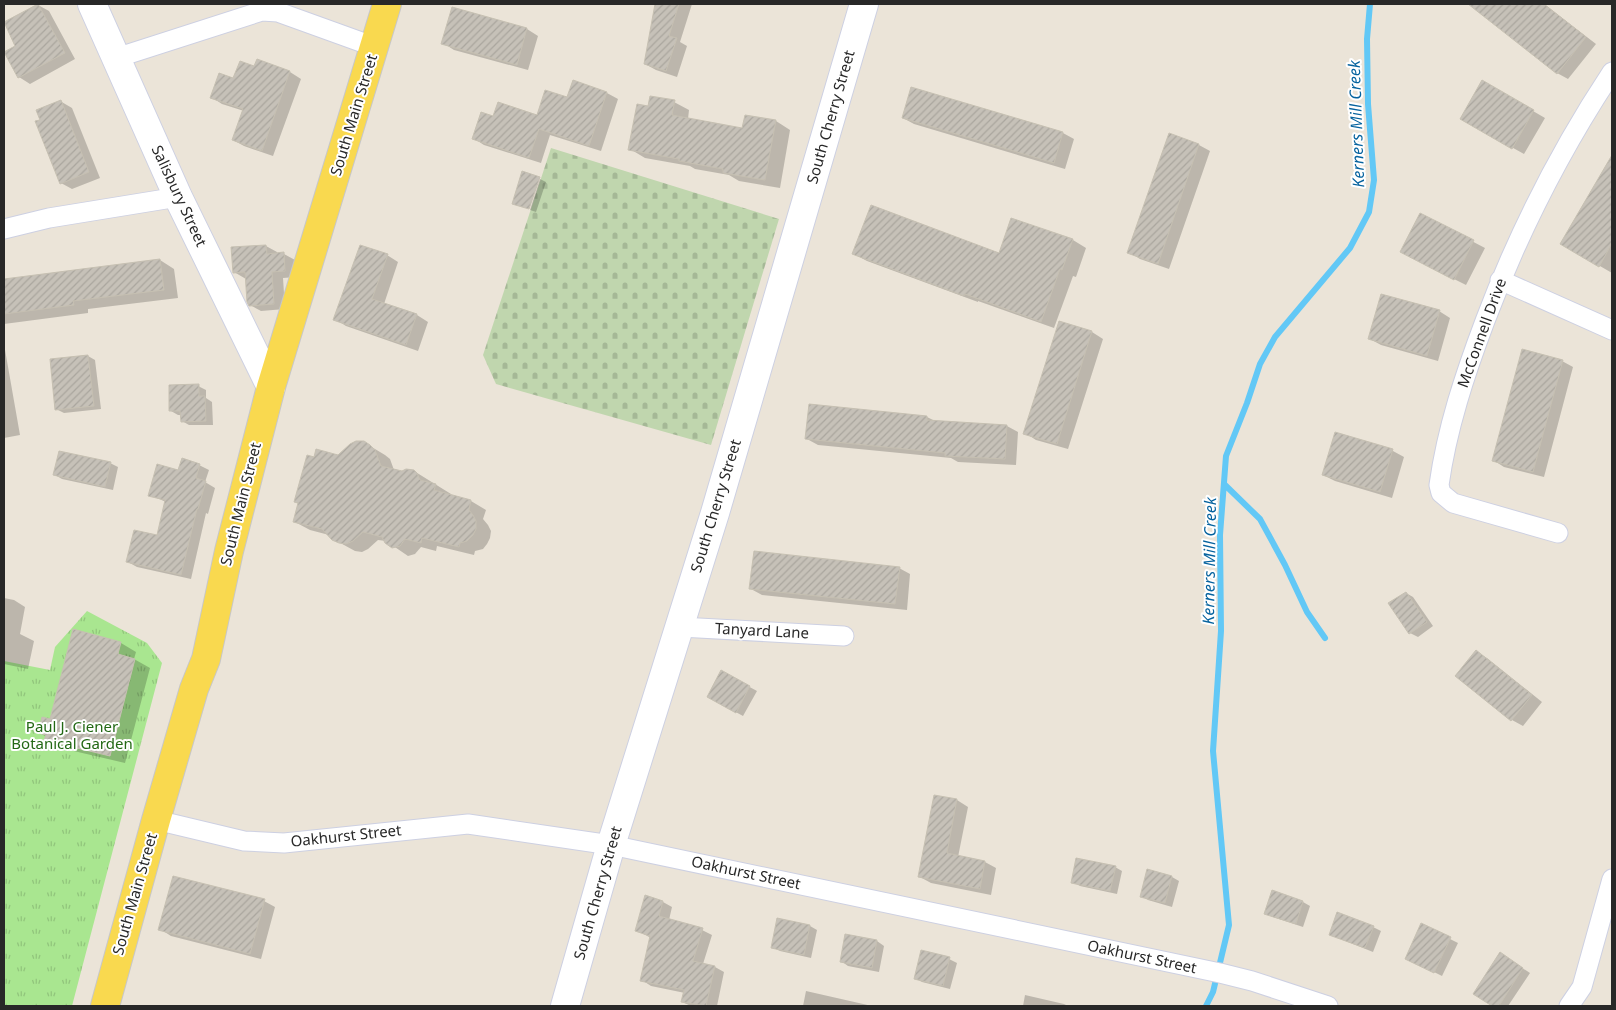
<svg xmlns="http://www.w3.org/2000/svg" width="1616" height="1010" font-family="'Noto Sans',sans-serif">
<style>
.cemetery{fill:url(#cemetery-stones)}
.park{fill:url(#park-tufts)}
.shadow{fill:#0003}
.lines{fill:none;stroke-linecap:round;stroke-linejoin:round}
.stream{stroke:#62c8f6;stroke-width:6}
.building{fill:url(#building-hatch);stroke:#c6c0b2}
.minor-casing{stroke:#cdd0e2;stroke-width:21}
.secondary-casing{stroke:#cdd0e2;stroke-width:30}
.primary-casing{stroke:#c7c7c7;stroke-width:30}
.minor{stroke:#fff;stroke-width:19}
.secondary{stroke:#fff;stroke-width:28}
.primary{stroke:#f9d94f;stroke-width:28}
.labels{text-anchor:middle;stroke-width:4;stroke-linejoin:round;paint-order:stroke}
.street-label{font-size:15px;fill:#282828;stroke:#fff}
.park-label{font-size:15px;fill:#226814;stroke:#fff}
.water-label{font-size:16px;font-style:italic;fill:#05629e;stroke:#fff}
</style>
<defs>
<pattern id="cemetery-stones" width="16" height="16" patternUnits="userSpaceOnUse" patternTransform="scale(1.25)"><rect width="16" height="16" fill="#c0d6ae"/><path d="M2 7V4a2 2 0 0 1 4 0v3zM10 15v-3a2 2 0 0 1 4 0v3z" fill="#a5b896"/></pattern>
<pattern id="park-tufts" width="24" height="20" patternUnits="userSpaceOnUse" patternTransform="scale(1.25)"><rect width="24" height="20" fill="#a9e690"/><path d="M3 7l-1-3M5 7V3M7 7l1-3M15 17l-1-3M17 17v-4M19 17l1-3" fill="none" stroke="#91c57c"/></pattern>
<pattern id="building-hatch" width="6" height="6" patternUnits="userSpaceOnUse" patternTransform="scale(1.25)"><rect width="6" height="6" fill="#c6c1b8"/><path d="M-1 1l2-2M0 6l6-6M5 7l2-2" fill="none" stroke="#aaa69e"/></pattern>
</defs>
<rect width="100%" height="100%" fill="#ebe4d8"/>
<path class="cemetery" d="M 551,148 L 779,219 L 711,445 L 496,384 L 483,355 Z"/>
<path class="park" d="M 87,611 L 147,643 L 162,663 L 72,1006 L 4,1006 L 4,661 L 50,670 L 55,647 Z"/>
<path class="shadow" d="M 656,4 L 692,4 L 680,42 L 687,46 L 677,77 L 656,70 L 645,64 Z
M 1470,4 L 1544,4 L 1596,44 L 1568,79 L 1557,73 Z
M 38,5 L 49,11 L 75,59 L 30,84 L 19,77 L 17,46 Z
M 452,9 L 527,29 L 538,36 L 528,70 L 454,50 L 443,43 Z
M 258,61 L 290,72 L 301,79 L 273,156 L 244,146 L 233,140 L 244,111 L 222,104 L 211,97 L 234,79 L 255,67 Z
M 1483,82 L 1545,118 L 1524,154 L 1461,119 Z
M 912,88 L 1063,133 L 1074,139 L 1065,169 L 914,124 L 903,118 Z
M 607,93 L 618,99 L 601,151 L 550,135 L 541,163 L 484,145 L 473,138 L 494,118 L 538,116 L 568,99 Z
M 60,101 L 72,108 L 100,178 L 72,189 L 61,183 Z
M 674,102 L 689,110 L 688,119 L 743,129 L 776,121 L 790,130 L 780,188 L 739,181 L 729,175 L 695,169 L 690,166 L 645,158 L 630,149 L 649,108 Z
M 1170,135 L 1199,145 L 1210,151 L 1169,269 L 1140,259 L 1129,252 Z
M 1612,157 L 1612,273 L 1562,244 Z
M 540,179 L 546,182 L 536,212 L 530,210 Z
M 1420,214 L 1485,248 L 1466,285 L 1412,258 Z
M 1012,219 L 1073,240 L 1086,248 L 1076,277 L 1073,276 L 1054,328 L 978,301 L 978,302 L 867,261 L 854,254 L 1000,254 Z
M 266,246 L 277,252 L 277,254 L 284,254 L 295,260 L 296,277 L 283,278 L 285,309 L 261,311 L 250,305 L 246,279 L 234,272 Z
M 387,255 L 398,262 L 384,304 L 417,315 L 428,322 L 418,351 L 346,326 L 335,319 Z
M 160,260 L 174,269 L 178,298 L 88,309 L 88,313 L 4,324 L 4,280 Z
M 1439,311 L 1450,318 L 1438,361 L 1381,345 L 1370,339 Z
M 1092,332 L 1103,339 L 1068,449 L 1036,440 L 1025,433 Z
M 4,344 L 20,435 L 4,438 Z
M 88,356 L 95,360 L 101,409 L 64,413 L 56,409 Z
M 1562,361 L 1573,367 L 1544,477 L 1504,467 L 1493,460 Z
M 198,386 L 206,390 L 206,398 L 212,402 L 213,425 L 189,425 L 182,421 L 182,415 L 178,415 L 171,411 Z
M 927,417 L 935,421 L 1007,426 L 1018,432 L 1016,465 L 958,462 L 951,458 L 818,445 L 807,439 Z
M 1336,434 L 1393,451 L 1404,457 L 1392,498 L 1335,481 L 1323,475 Z
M 370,446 L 385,455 L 390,459 L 394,470 L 402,472 L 414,471 L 451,494 L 450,496 L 471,501 L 486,510 L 483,519 L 488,525 L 491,531 L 490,538 L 487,544 L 483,549 L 475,551 L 474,555 L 437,546 L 436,551 L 421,547 L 415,554 L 408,556 L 386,541 L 378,540 L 368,549 L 362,552 L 355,551 L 333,539 L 329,535 L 310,530 L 295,522 L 299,504 L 296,502 L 315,458 L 338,456 Z
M 110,463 L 118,467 L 113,490 L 62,479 L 55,475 Z
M 199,465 L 209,470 L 205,482 L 215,488 L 208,514 L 206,513 L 191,579 L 137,567 L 128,562 L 158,537 L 166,502 L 150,495 L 179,471 Z
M 899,568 L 910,574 L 907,610 L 762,595 L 751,589 Z
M 1406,593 L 1413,597 L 1433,626 L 1418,637 L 1410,633 L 1390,604 Z
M 4,598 L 14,600 L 25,607 L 20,634 L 34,641 L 28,669 L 4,664 Z
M 74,631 L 121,643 L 136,652 L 134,659 L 150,668 L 125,763 L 61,748 L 46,740 L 46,737 L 39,732 L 51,720 Z
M 1476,652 L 1487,658 L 1542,702 L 1523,726 L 1512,720 Z
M 722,672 L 757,691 L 743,716 L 708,697 Z
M 957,800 L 968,807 L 958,857 L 985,862 L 996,868 L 991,895 L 931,883 L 920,877 Z
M 1115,867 L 1122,871 L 1117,894 L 1080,886 L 1073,882 Z
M 1172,877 L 1179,881 L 1172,907 L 1148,900 L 1141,896 Z
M 1273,892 L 1303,902 L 1310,906 L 1303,927 L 1273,917 L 1266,913 Z
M 646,897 L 663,902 L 672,907 L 669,920 L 702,930 L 712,935 L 703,964 L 715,967 L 724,972 L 717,1006 L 691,1006 L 682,1002 L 685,993 L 651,986 L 642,980 L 651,938 L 636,930 Z
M 264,901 L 275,907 L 261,959 L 171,936 L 160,929 Z
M 1422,925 L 1458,943 L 1442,976 L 1414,962 Z
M 810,926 L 817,930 L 811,958 L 780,951 L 772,947 Z
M 1373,927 L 1381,931 L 1373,952 L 1338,938 Z
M 846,936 L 877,941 L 884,946 L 879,972 L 848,966 L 841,961 Z
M 1507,958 L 1530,973 L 1508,1006 L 1495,1006 L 1475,994 Z
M 949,959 L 957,963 L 950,989 L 922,982 L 915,978 Z
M 806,991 L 872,1006 L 803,1006 Z
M 1025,995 L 1064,1004 L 1068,1006 L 1023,1006 Z"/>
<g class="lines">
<path class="stream" d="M 1224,484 L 1260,519 L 1285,565 L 1307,612 L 1325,638
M 1206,1006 L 1213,992 L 1229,925 L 1213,751 L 1221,631 L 1220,535 L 1226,456 L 1247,403 L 1260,364 L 1275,337 L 1350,248 L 1369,212 L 1374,180 L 1368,104 L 1367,39 L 1370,4"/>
</g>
<path class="building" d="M 38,4 L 65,53 L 18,78 L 4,52 L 15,46 L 4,22 Z
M 655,4 L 679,4 L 669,36 L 677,38 L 666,71 L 644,64 Z
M 1468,4 L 1544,4 L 1586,37 L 1557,74 Z
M 452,7 L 527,28 L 517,65 L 441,44 Z
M 257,59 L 290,71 L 262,151 L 232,140 L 243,109 L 210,98 L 219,73 L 233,78 L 240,61 L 254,66 Z
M 573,80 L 607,92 L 589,146 L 539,129 L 529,158 L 472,139 L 481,112 L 493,116 L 498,102 L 537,115 L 545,90 L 567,97 Z
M 1482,80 L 1534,110 L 1512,149 L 1460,119 Z
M 911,87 L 1063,132 L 1054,163 L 902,118 Z
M 650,96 L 675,100 L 672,115 L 742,128 L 745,115 L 776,120 L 765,180 L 723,173 L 723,169 L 679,161 L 679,159 L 628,150 L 637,104 L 648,106 Z
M 61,100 L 89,172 L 60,184 L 35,121 L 40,120 L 36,110 Z
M 1169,133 L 1199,144 L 1158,264 L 1127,253 Z
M 1612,155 L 1612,243 L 1599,267 L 1560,244 Z
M 522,171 L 540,177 L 529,209 L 512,204 Z
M 871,205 L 999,253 L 1011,218 L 1073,239 L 1062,270 L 1060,269 L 1041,322 L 965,294 L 964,296 L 852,254 Z
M 1420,213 L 1474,240 L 1454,280 L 1400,252 Z
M 266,245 L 267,254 L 284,252 L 285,271 L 272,272 L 274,304 L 249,306 L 247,302 L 245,272 L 233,273 L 231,247 Z
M 360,245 L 388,254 L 372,299 L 417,314 L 406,345 L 333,320 Z
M 160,259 L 164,290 L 73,301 L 74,305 L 4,314 L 4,279 Z
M 1381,294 L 1440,310 L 1427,356 L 1368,339 Z
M 1059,321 L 1092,331 L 1057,444 L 1023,434 Z
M 1522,349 L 1563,360 L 1533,472 L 1492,461 Z
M 88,355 L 94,406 L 55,410 L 50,359 Z
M 199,384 L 199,396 L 205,396 L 206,421 L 181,422 L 180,411 L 169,411 L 169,385 Z
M 809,404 L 927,416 L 927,420 L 1007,425 L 1005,459 L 945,456 L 945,453 L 805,439 Z
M 1335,432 L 1393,449 L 1380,492 L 1322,475 Z
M 356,441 L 364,441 L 370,445 L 375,450 L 381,466 L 402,471 L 406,469 L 414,470 L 417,473 L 420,480 L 436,484 L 434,490 L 471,500 L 469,510 L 473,515 L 476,521 L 476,529 L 473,535 L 467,541 L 460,543 L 459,547 L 422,538 L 421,543 L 405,539 L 400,546 L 392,548 L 385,543 L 382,537 L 363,532 L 353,541 L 346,544 L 339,543 L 332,540 L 322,529 L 293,522 L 298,503 L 294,502 L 307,455 L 314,457 L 316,449 L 338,455 L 350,444 Z
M 59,451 L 111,462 L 105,487 L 53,475 Z
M 182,458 L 200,464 L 196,478 L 206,481 L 198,509 L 197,509 L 181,575 L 126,562 L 134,530 L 157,535 L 165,500 L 148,496 L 157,464 L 178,470 Z
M 754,551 L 900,567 L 895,604 L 749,589 Z
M 1406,592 L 1427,622 L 1409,634 L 1388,603 Z
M 73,629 L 121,642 L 118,654 L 135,659 L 110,756 L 44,740 L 46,735 L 38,733 L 42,717 L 50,719 Z
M 1476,650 L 1532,695 L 1511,721 L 1455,676 Z
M 721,670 L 750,686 L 736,713 L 707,697 Z
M 934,795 L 957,799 L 947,853 L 985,861 L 980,889 L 918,877 Z
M 1076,858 L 1116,866 L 1110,891 L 1071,883 Z
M 1147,869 L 1172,876 L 1165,903 L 1140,897 Z
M 173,876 L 265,899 L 250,954 L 158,930 Z
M 1272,890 L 1303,901 L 1296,924 L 1264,914 Z
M 645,895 L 663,901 L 659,916 L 703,928 L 693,961 L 715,966 L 706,1006 L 681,1002 L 684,990 L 640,981 L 650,936 L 635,931 Z
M 1337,912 L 1374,926 L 1365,948 L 1329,935 Z
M 777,918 L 810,925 L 804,955 L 771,948 Z
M 1421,923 L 1451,937 L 1434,973 L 1405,959 Z
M 845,934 L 877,940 L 872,968 L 840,962 Z
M 921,950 L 950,957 L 943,986 L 914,979 Z
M 1500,952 L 1523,968 L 1499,1006 L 1492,1006 L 1473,994 Z"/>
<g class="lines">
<g class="minor-casing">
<path id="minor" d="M 116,58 L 262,11 L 278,12 L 375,47
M 4,229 L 49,218 L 178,197
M 1500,280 L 1612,330
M 1558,533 L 1453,503 L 1441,493 L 1439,485 C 1447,428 1465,374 1485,321 C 1519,231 1559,152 1612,72
M 680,627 L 844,636
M 156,820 L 244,841 L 284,843 L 468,824 L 611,845 L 1220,973 L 1252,981 L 1328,1006
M 1569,1006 L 1582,987 L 1612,879"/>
</g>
<g class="secondary-casing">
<path id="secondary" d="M 92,4 L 178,197 L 271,387
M 565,1006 L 611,845 L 715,513 L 864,4"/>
</g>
<g class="primary-casing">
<path id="primary" d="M 105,1006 L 156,820 L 194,689 L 206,659 L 229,551 L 271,387 L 387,4"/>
</g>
<use href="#minor" class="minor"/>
<use href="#secondary" class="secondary"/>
<use href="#primary" class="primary"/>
</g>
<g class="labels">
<g class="street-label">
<text transform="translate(354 115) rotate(-73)" y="5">South Main Street</text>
<text transform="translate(831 117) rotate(-74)" y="5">South Cherry Street</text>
<text transform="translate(179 196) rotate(65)" y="5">Salisbury Street</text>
<text transform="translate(1482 333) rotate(-70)" y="5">McConnell Drive</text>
<text transform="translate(241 504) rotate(-76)" y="5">South Main Street</text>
<text transform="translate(716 506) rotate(-73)" y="5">South Cherry Street</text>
<text transform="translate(762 631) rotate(3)" y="5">Tanyard Lane</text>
<text transform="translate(346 836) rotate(-6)" y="5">Oakhurst Street</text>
<text transform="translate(746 873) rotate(12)" y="5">Oakhurst Street</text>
<text transform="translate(598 893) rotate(-74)" y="5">South Cherry Street</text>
<text transform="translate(135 894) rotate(-74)" y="5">South Main Street</text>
<text transform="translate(1142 957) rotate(12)" y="5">Oakhurst Street</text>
</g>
<g class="park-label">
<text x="72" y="732">Paul J. Ciener<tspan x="72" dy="17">Botanical Garden</tspan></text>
</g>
<g class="water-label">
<text transform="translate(1356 124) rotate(-92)" y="6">Kerners Mill Creek</text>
<text transform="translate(1209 561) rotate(-89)" y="6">Kerners Mill Creek</text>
</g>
</g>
<rect width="1616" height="1010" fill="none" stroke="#282828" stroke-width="10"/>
</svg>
